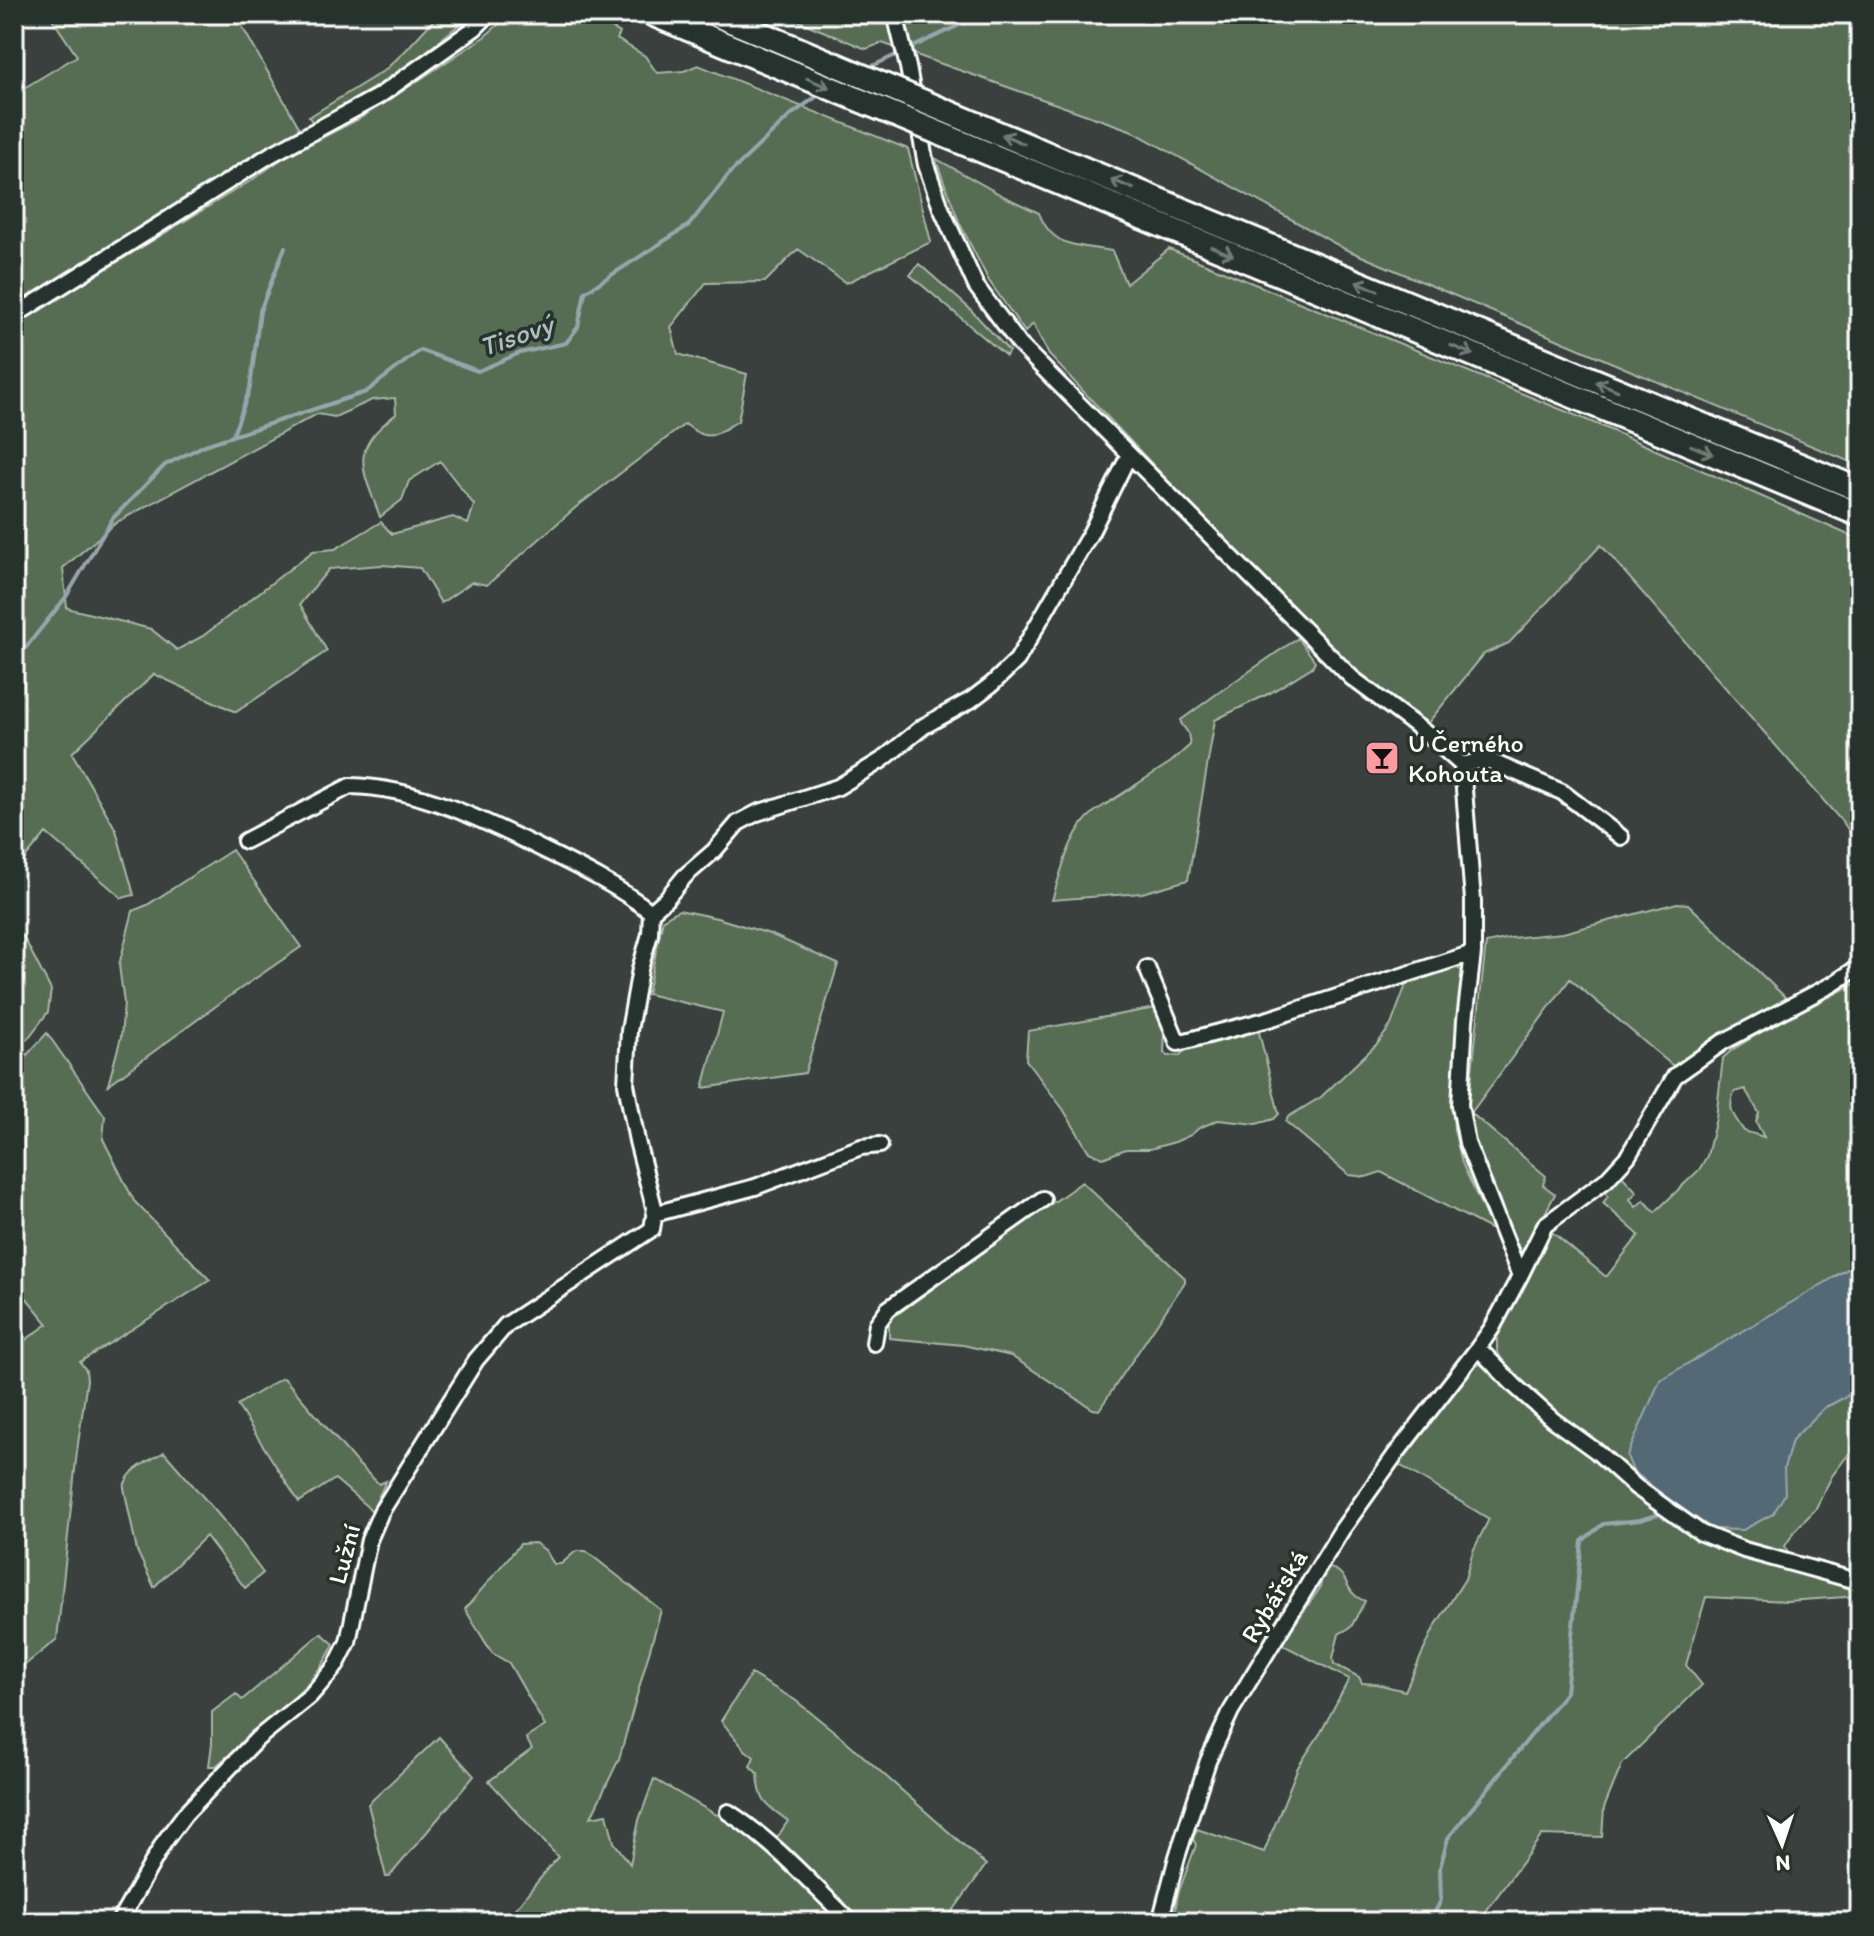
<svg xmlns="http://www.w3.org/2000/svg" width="1874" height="1936" font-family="Itim,sans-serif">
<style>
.green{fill:#566d52;stroke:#aab6a8;stroke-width:2;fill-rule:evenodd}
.water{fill:#526a76;stroke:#97a6ad;stroke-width:2}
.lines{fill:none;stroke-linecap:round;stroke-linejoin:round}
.stream{stroke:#97a6ad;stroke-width:4}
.minor-casing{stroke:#fff;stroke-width:20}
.trunk-casing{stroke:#fff;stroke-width:28}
.minor{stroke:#26332d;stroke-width:14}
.trunk{stroke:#26332d;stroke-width:22}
.trunk-bridge-casing{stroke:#fff;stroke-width:28;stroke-linecap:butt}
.trunk-bridge{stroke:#26332d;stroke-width:22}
.oneway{stroke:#727a76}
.labels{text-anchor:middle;stroke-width:7;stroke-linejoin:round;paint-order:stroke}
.poi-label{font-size:26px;fill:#fff;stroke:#26332d;text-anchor:start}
.street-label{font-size:26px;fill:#fff;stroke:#26332d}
.water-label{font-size:28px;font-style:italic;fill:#b1bcc1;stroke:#26332d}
</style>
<rect width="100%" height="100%" fill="#39403d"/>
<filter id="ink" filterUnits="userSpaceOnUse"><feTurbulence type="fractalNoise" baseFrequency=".0125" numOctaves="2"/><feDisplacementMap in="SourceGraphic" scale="16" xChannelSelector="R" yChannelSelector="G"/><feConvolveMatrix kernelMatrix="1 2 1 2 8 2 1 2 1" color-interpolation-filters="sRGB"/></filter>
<g filter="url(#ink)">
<path class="green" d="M 49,14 L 235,14 L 299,127 L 296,132 L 14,309 L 14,94 L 77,56 Z
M 439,14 L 472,14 L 421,56 L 387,80 L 313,123 L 309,117 L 385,70 L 405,51 Z
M 506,14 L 588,14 L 620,33 L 617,39 L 645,56 L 657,73 L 684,71 L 698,65 L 908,149 L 931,242 L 846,283 L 798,249 L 765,282 L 706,283 L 671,327 L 678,354 L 747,374 L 738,421 C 713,436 709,443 685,424 L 575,508 L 487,585 L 472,582 L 441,603 L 420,568 L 382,565 L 329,569 L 300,604 L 327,651 L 236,712 L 154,674 L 72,753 L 116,830 L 134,895 L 122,898 L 46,833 L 14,872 L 14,325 L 252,180 L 283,158 L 359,119 L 392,98 L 484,37 L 499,24 ZM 395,398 L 396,414 C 348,451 362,467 380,517 L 402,500 L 409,481 L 440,461 L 474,505 L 468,524 L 453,517 L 392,534 L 381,522 L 335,549 L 313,551 L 203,636 L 177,650 L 151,629 L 67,608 L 63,568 L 117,522 L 317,414 L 335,417 L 372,400 Z
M 782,14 L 1860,14 L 1860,466 L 1634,372 L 1345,249 L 1130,130 L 882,43 L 866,49 Z
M 935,158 L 1003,196 L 1039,213 C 1053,249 1078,245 1112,251 L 1126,284 L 1169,249 L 1599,425 L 1860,540 L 1860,848 L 1845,825 L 1601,545 L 1509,643 L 1484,654 L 1428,723 L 1363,678 L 1239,556 L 1049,355 L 1033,324 L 1025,332 L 989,281 L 960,224 Z
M 919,264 L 969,308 L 1009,351 L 1006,356 L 910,275 Z
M 1298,638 L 1315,661 L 1312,667 L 1270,693 L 1215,720 L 1188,880 L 1142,893 L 1052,900 C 1062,870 1069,832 1094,812 L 1171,762 L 1190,745 L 1188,733 L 1181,723 L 1181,720 L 1222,690 Z
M 232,850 L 301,947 L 227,998 L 108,1085 L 121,1037 L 124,1003 L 119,965 L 133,911 L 147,905 Z
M 1677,903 L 1688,904 L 1788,1000 L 1788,1002 L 1673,1066 L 1570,979 L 1471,1113 L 1546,1176 L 1543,1185 L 1555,1194 L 1524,1254 L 1520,1251 L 1517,1244 L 1472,1132 L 1468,1110 L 1469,1100 L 1486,943 L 1510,938 L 1563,933 Z
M 679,910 L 717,918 L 770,934 L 838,964 L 805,1073 L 703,1088 L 723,1012 L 647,994 L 663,919 Z
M 14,928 L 24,938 L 51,990 L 48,1012 L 29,1037 L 14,1049 Z
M 1455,967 L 1463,971 L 1452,1096 L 1454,1129 L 1462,1163 L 1492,1229 L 1490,1229 L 1381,1172 L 1366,1177 L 1349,1175 L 1286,1122 L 1288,1117 L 1321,1097 L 1378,1043 L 1391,1025 L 1407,982 Z
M 1860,981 L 1860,1262 L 1835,1276 L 1634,1471 L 1675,1504 L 1713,1529 L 1773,1514 L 1784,1494 L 1784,1468 L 1792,1440 L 1824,1408 L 1860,1389 L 1860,1439 L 1832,1476 L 1815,1510 L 1797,1528 L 1785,1546 L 1794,1567 L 1860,1592 L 1860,1596 L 1787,1601 L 1706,1597 L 1686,1665 L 1702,1685 L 1622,1764 L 1604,1808 L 1602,1837 L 1542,1835 L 1481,1918 L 1476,1922 L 1173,1922 L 1178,1894 L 1196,1845 L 1193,1839 L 1197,1829 L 1264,1852 L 1298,1767 L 1321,1732 L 1349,1679 L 1281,1644 L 1320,1588 L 1322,1577 L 1329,1568 C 1351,1572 1342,1593 1365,1601 L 1351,1627 L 1339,1634 L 1333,1658 L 1334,1664 L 1359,1677 L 1362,1683 L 1377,1684 L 1405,1691 L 1434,1628 L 1465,1579 L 1473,1551 L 1489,1519 L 1398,1464 L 1478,1362 L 1532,1409 L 1537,1392 L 1529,1390 L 1503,1362 L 1497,1351 L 1497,1340 L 1499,1329 L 1511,1311 L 1544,1238 L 1553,1233 L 1605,1276 L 1607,1276 L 1639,1235 L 1603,1203 L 1608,1196 L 1605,1192 L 1619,1178 L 1623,1177 L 1637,1192 L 1630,1199 L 1636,1207 L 1644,1200 L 1655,1212 L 1699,1170 L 1707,1156 L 1716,1118 L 1723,1058 L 1732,1050 L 1763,1031 ZM 1745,1089 L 1759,1113 L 1756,1122 L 1764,1137 L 1744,1131 C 1734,1116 1727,1110 1734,1092 Z
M 1156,1008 L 1165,1030 L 1164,1053 L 1168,1056 L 1180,1055 L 1188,1048 L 1258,1028 L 1279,1114 L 1274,1119 L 1256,1124 L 1218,1120 L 1199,1128 L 1191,1135 L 1175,1142 L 1150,1149 L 1126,1149 L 1103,1158 L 1089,1152 L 1063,1109 L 1026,1060 L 1028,1031 Z
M 47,1033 L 105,1116 L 103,1139 L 134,1201 L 210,1280 L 80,1362 L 86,1370 L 87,1380 L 77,1451 L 57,1639 L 14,1674 L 14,1348 L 48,1324 L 20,1290 L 14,1290 L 14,1069 Z
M 1082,1182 L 1185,1278 L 1185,1282 L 1099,1410 L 1093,1409 L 1011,1356 L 963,1345 L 889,1338 L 889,1320 Z
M 282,1378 L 285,1379 L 356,1462 L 379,1484 L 386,1481 L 372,1511 L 335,1479 L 299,1502 L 237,1405 Z
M 164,1452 L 224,1521 L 263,1573 L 245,1588 L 206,1536 L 154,1587 L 137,1551 L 124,1488 C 126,1470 149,1461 164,1452 Z
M 535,1543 L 545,1550 L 554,1564 L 561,1564 L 576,1551 L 586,1551 L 661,1610 L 619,1759 L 591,1817 L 607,1814 L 614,1842 L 630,1864 L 639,1820 L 654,1779 L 715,1814 L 724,1817 L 770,1849 L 844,1922 L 504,1922 L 558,1857 L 489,1781 L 532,1749 L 526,1738 L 545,1726 L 509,1663 L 492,1653 L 465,1609 L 520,1544 Z
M 321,1633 L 334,1644 C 313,1691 255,1732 216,1766 L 209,1766 L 212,1744 L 212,1712 L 236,1694 L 242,1700 Z
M 751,1674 L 795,1700 L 845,1740 L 986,1865 L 945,1922 L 862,1922 L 774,1842 L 788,1821 C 766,1804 760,1804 758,1774 L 750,1766 L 754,1757 L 745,1750 L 721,1721 Z
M 439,1737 L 474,1776 L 389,1877 L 386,1877 L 368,1804 Z"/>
<path class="water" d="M 1860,1262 L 1860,1389 L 1824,1408 L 1792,1440 L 1784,1468 L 1785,1494 L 1773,1514 L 1743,1530 L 1713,1529 L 1675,1504 L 1633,1471 L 1627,1456 L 1660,1380 Z"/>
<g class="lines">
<path class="stream" d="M 866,69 L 983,14
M 233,435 L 250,388 L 260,311 L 285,247
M 14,658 L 23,651 L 66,597 L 113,518 L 165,465 L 205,445 L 366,392 L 420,350 L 478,371 L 520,353 L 566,343 L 578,327 L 585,292 L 689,225 L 730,173 L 792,114 L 820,94
M 1430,1922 L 1441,1900 L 1440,1868 L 1448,1838 L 1566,1692 L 1582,1541 L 1603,1524 L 1640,1520 L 1663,1513"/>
<g class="minor-casing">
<path id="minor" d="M 895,14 L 908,67 L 926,165 L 941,208 L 976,286 L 1020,345 L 1352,678 L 1427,734 L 1462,765 L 1473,900 L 1473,953 L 1465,1020 L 1460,1105 L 1467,1143 L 1520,1276 L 1492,1328 L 1478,1348 L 1395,1455 L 1341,1531 L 1231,1711 L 1208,1761 L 1177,1857 L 1160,1922
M 14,316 L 270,155 L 379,96 L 475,28 L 489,14
M 1462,765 L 1479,761 L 1490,761 L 1562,792 L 1621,837
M 245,841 L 350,786 C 417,787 486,821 546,851 C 583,869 619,887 651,912
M 1147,968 L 1178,1043 L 1269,1019 L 1473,953
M 654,1214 L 755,1187 L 861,1147 L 880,1145
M 1520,1276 L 1545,1225 L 1606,1180 L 1628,1156 L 1675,1076 L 1723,1042 L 1833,984 L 1860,966
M 874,1343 L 877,1324 L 888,1309 L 1043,1199
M 1478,1348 L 1514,1385 L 1553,1420 L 1596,1451 L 1636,1487 L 1701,1533 L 1744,1550 L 1860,1582
M 728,1812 C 775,1842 811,1884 851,1922
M 119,1922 L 164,1842 L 185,1814 L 257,1739 L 310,1696 L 336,1666 L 348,1642 L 369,1540 L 381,1512 L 476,1360 L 506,1325 L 652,1229 L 655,1211 L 637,1141 L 626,1084 L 629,1031 L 640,969 L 650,934 L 651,912 L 666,899 L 685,876 L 714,851 L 738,823 L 757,813 L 838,787 L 882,760 L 924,726 L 971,700 L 992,684 L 1017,660 L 1091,532 L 1129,455"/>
</g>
<g class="trunk-casing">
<path id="trunk" d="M 652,14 L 746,53
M 714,14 L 755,31
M 1084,169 L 1860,490
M 1076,190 L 1860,515"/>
</g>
<use href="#minor" class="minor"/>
<use href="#trunk" class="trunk"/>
<g class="trunk-bridge-casing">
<path id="trunk-bridge" d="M 755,31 L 1084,169
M 746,53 L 1076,190"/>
</g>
<use href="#trunk-bridge" class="trunk-bridge"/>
</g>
<defs><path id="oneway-shaft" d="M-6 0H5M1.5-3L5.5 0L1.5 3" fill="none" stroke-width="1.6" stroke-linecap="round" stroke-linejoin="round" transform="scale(2)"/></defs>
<g class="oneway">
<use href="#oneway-shaft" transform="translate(818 83) rotate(23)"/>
<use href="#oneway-shaft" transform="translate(1013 139) rotate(-157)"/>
<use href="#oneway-shaft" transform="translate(1122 184) rotate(-158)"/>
<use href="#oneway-shaft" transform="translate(1222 251) rotate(23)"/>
<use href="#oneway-shaft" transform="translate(1367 286) rotate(-157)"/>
<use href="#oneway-shaft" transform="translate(1462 350) rotate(22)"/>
<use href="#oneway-shaft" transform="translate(1607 386) rotate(-157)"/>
<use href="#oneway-shaft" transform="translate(1702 450) rotate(22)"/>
</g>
</g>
<defs>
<g id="bar-square" transform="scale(1.8)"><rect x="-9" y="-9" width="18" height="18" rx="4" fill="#ff9aa2" stroke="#26332d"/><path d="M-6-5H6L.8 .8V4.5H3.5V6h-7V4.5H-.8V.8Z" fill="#111"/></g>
</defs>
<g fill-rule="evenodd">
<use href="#bar-square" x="1382" y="758"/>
</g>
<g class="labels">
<g class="poi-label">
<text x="1408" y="752">U Černého<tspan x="1408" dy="30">Kohouta</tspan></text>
</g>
<g class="street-label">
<text transform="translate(344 1554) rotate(-75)" y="9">Lužní</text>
<text transform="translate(1274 1596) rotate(-59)" y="9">Rybářská</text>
</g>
<g class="water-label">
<text transform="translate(516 335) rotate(-19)" y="10">Tisový</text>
</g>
</g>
<rect width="1874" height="1936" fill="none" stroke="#26332d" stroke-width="48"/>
<rect x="24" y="24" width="1826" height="1888" fill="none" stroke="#fff" stroke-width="3" filter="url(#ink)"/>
<g transform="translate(1782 1844) rotate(177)" stroke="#26332d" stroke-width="6" paint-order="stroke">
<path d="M0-6L14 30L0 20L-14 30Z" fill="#ffffff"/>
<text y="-12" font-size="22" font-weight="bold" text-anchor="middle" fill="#ffffff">N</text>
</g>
</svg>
